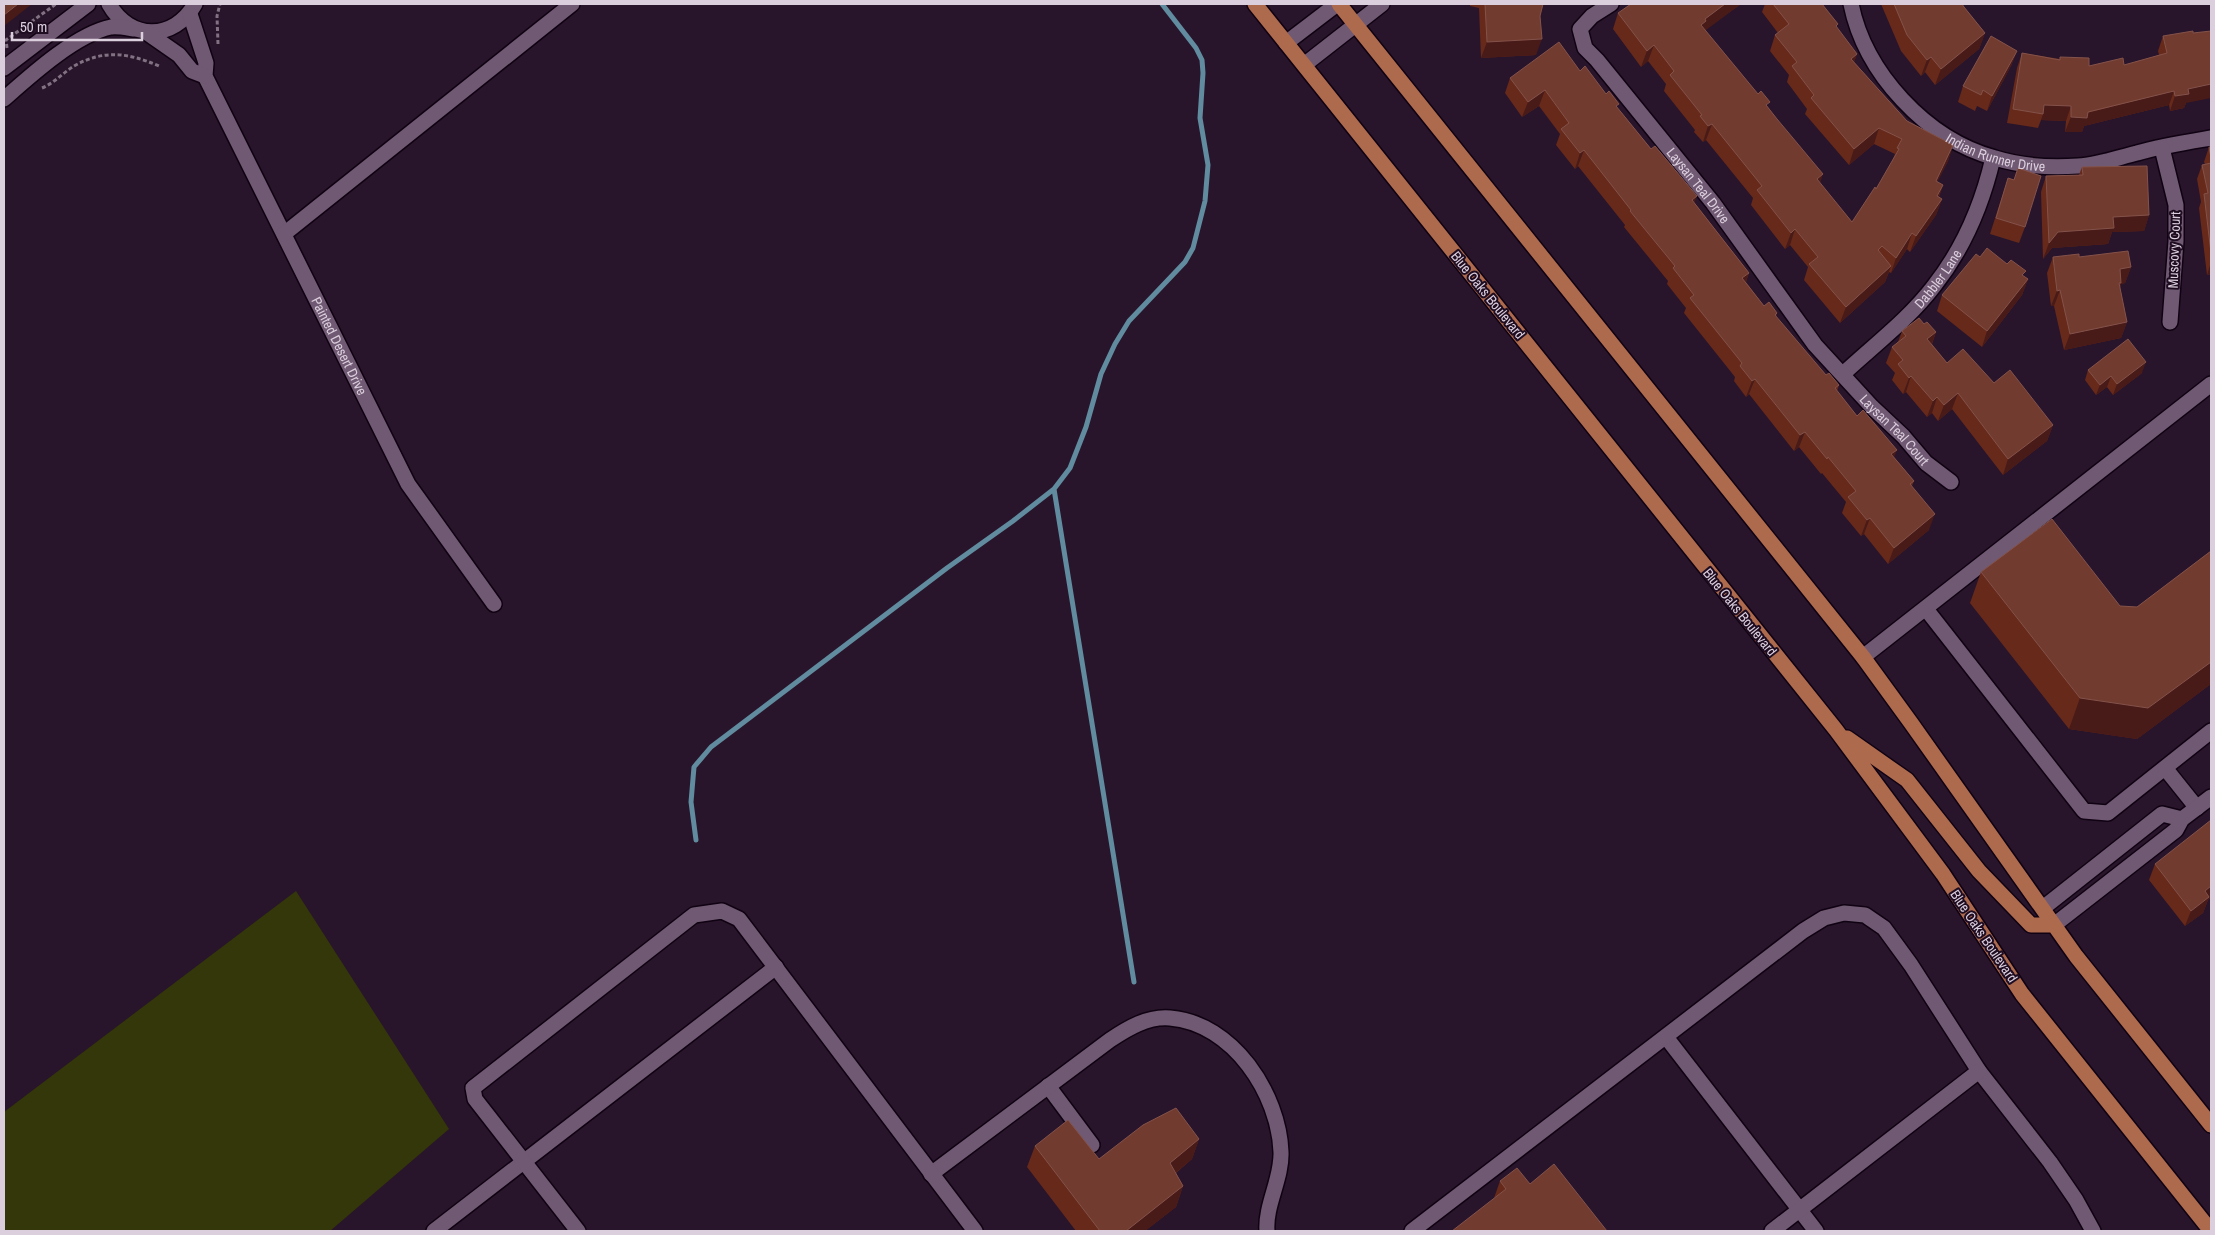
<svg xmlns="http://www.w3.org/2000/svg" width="2215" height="1235" font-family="'Archivo Narrow',sans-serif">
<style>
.grass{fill:#333709}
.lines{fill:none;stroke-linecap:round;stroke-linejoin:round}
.stream{stroke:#618b9e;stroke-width:5}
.minor-casing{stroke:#100213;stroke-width:18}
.major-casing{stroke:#100213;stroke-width:18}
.path{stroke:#817183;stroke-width:3;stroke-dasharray:4 2.5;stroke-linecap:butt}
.minor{stroke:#705973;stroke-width:15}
.major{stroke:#ad6a4d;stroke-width:15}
.wall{fill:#66291a}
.shaded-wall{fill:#481a18}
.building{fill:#723b2f;stroke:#83524a}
.labels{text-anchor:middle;stroke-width:4;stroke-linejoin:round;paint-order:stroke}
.street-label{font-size:14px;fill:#dbcedd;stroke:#1e0c21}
</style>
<rect width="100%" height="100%" fill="#28152b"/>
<path class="grass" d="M 296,891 L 449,1129 L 330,1231 L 4,1231 L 4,1112 Z"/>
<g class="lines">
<path class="stream" d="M 1054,489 L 1134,982
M 696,840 L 691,802 L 694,767 L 711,747 L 947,568 L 1013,521 L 1054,489 L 1070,468 L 1086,427 L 1101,374 L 1115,344 L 1129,321 L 1185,262 L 1193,248 L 1205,201 L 1208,165 L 1200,118 L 1203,73 L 1202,60 L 1196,48 L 1162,4"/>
<g class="minor-casing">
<g id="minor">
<path d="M 109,4 C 130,41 174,41 195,4"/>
<path id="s1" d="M 1611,4 L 1592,16 L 1580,29 L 1585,48 L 1597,60 L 1713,203 L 1815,345 L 1872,407 L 1903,436 L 1926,463 L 1951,482"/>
<path id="s2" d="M 1851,4 C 1865,73 1926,139 1995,158 C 2021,166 2050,168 2078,166 C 2098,165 2117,158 2137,153 C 2161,146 2187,142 2211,138"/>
<path id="s3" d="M 190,14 L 206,63 L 205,76 L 408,484 L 494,604"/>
<path d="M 146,32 L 179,55 L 192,71 L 205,76"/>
<path d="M 1286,43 L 1337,4"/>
<path d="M 1304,65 L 1382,4"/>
<path d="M 4,68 L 88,4"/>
<path d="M 4,99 C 30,76 76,34 111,27 C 118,26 127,28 134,29"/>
<path d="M 2162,148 L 2176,205 L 2176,241 L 2170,322"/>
<path d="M 284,234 L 572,4"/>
<path id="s4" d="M 1843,374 C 1873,346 1909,319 1934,286 C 1964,248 1982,205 1993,158"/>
<path d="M 1926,609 L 2084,811 L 2108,813 L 2211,731"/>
<path d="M 1863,657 L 2211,384"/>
<path d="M 2165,768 L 2197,808"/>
<path d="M 2043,908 L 2162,814 L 2182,819"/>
<path d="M 2054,925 L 2176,830 L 2182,819 L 2211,797"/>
<path d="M 1666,1037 L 1816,1231"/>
<path d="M 1048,1086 L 1092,1145"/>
<path d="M 931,1174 L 1110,1040 C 1128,1028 1148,1016 1170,1018 C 1233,1023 1279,1094 1281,1152 C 1282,1179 1265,1205 1267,1231"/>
<path d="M 434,1231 L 776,967"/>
<path d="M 578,1231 L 475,1099 L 473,1088 L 694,915 L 722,911 L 739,919 L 975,1231"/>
<path d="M 1412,1231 L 1803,931 L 1824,918 L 1844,913 L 1865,915 L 1884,928 L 1911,965 L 1979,1071 L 2050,1162 L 2076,1200 L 2093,1231"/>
<path d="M 1772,1231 L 1979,1071"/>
</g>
</g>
<g class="major-casing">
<path id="major" d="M 1255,4 L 1836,730 L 1943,874 L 2022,994 L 2211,1231
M 1339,4 L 1863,657 L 1911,723 L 2076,956 L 2211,1125
M 1847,738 L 1907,780 L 1979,871 L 2031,925 L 2054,925"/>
</g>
<path class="path" d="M 218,44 L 217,16 L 220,4
M 7,48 L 6,40 L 56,4
M 42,88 C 54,83 63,73 74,66 C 104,49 129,53 159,66"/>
<use href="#minor" class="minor"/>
<use href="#major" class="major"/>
</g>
<path class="wall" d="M 1470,4 L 1543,4 L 1540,16 L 1536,55 L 1481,58 L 1479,8 L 1470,6 Z
M 1631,4 L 1741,4 L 1705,30 L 1768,107 L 1820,183 L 1852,222 L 1876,189 L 1892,162 L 1895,154 L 1874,144 L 1849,165 L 1805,114 L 1807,109 L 1787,82 L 1789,75 L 1770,51 L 1775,35 L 1778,33 L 1762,12 L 1765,4 L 1822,4 L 1837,28 L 1857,54 L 1854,62 L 1907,121 L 1953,145 L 1948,161 L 1937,182 L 1943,185 L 1939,197 L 1942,199 L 1936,215 L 1910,252 L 1907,249 L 1891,273 L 1889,272 L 1885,282 L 1840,323 L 1804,280 L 1808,267 L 1790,245 L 1785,249 L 1751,205 L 1753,198 L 1706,140 L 1703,142 L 1694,132 L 1695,130 L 1664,91 L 1666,84 L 1648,61 L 1641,67 L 1613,29 L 1618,13 Z
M 1881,4 L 1962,4 L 1964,7 L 1985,33 L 1979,49 L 1935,85 L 1925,72 L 1921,76 L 1901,51 Z
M 2163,36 L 2186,103 L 2184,108 L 2170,111 L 2169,105 L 2084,126 L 2082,132 L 2065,132 L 2066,121 L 2041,120 L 2038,128 L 2007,123 L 2017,68 L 2022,53 L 2060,59 L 2060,57 L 2089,66 L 2124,65 L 2159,55 L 2158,51 Z
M 2017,51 L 2011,66 L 1987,111 L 1977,106 L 1975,111 L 1958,102 L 1963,86 Z
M 1580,71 L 1617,107 L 1694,202 L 1749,273 L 1746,282 L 1764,306 L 1777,313 L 1776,317 L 1826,375 L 1839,385 L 1837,391 L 1857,416 L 1894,457 L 1914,481 L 1912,486 L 1929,530 L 1888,564 L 1864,534 L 1861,536 L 1842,513 L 1846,502 L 1822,473 L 1821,474 L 1799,447 L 1794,451 L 1749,394 L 1746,397 L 1734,381 L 1735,377 L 1684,313 L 1686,308 L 1667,284 L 1668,281 L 1624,227 L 1625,225 L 1578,166 L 1575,169 L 1556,145 L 1560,134 L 1539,106 L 1522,117 L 1505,93 L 1510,78 Z
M 2209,147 L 2211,147 L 2211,274 L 2207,275 L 2199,208 L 2201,202 L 2197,179 L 2202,165 L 2205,164 L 2204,162 Z
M 2082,167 L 2149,215 L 2144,231 L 2112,232 L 2108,244 L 2052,248 L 2043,259 L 2041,192 L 2046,176 L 2079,175 Z
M 2018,168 L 2025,227 L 2019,243 L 1990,234 L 2008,178 L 2014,180 Z
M 1980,257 L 2007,264 L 2028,279 L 2022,295 L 1982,347 L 1937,311 L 1942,295 Z
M 2053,257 L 2079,257 L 2131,267 L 2125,283 L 2121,284 L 2120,288 L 2127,322 L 2121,338 L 2064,350 L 2054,306 L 2051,306 L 2047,273 Z
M 1924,324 L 1936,332 L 1932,344 L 1947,363 L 1994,383 L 2053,425 L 2047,441 L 2003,475 L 1952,409 L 1938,421 L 1932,413 L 1927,417 L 1906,392 L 1903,394 L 1892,380 L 1895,373 L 1886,363 L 1892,347 L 1898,342 L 1902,331 Z
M 2088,370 L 2142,373 L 2113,395 L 2107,387 L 2096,395 L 2085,380 Z
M 2211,551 L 2211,684 L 2137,739 L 2069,729 L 1970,603 L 1981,572 L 2120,606 L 2137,607 Z
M 2155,864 L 2211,897 L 2208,900 L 2203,913 L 2185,926 L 2149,880 Z
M 1199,1139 L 1192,1159 L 1176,1173 L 1183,1186 L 1176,1207 L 1145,1231 L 1076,1231 L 1027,1167 L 1035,1146 L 1099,1159 Z
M 1500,1181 L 1530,1184 L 1494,1198 Z"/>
<path class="shaded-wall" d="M 18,4 L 32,4 L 4,26 L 4,15 Z
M 1725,4 L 1741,4 L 1702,33 L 1701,25 L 1705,19 Z
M 1985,33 L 1979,49 L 1935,85 L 1941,69 Z
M 1542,39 L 1536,55 L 1481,58 L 1487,42 Z
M 1654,45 L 1648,61 L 1641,67 L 1647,51 Z
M 2017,51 L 2011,66 L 1987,111 L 1992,96 Z
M 1857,54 L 1851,70 L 1851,59 Z
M 1931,57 L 1925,72 L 1921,76 L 1927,60 Z
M 2211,84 L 2211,98 L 2186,103 L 2184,108 L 2170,111 L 2175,96 L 2188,89 Z
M 1545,90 L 1539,106 L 1522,117 L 1528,102 Z
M 2174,91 L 2169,105 L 2084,126 L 2082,132 L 2065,132 L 2071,117 Z
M 2044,105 L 2071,106 L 2066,121 L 2041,120 L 2043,114 Z
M 1712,124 L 1706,140 L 1703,142 L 1708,126 Z
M 1879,128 L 1874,144 L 1849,165 L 1854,149 Z
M 1953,145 L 1948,161 L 1930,197 L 1936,181 Z
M 1584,150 L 1578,166 L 1575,169 L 1580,153 Z
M 1823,174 L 1818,190 L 1817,179 Z
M 1943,185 L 1937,201 L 1937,196 Z
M 1697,196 L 1691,211 L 1692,200 Z
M 1942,199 L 1936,215 L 1910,252 L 1916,236 Z
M 2149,215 L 2144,231 L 2112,232 L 2108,244 L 2052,248 L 2043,259 L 2049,243 L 2058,232 L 2113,217 Z
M 1795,229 L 1790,245 L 1785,249 L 1791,233 Z
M 1912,233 L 1907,249 L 1891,273 L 1896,258 Z
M 2211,262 L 2211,274 L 2207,275 Z
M 1891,266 L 1885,282 L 1840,323 L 1846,307 Z
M 2131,267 L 2125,283 L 2121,284 L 2116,299 L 2120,269 Z
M 1749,273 L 1743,289 L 1742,278 Z
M 2028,279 L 2022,295 L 1982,347 L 1987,331 Z
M 2060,290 L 2054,306 L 2051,306 L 2057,291 Z
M 2127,322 L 2121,338 L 2064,350 L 2070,334 Z
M 1936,332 L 1930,348 L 1927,339 Z
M 2146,362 L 2142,373 L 2113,395 L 2117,384 Z
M 1911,376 L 1906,392 L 1903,394 L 1909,378 Z
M 2111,376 L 2107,387 L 2096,395 L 2100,385 Z
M 1755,379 L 1749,394 L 1746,397 L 1752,381 Z
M 1958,393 L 1952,409 L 1938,421 L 1944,405 Z
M 1937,397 L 1932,413 L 1927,417 L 1933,401 Z
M 2053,425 L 2047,441 L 2003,475 L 2008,459 Z
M 1805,432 L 1799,447 L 1794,451 L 1800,435 Z
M 1897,450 L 1891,465 L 1891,454 Z
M 1935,514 L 1929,530 L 1888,564 L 1894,548 Z
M 1870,518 L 1864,534 L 1861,536 L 1867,520 Z
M 2211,662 L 2211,684 L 2137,739 L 2069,729 L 2080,698 Z
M 2211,886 L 2211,897 L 2208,900 L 2203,913 L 2185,926 L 2191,911 L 2205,891 Z
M 1199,1139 L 1192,1159 L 1162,1184 L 1170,1163 Z
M 1183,1186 L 1176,1207 L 1145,1231 L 1126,1231 Z"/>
<path class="building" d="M 4,4 L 18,4 L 4,15 Z
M 1485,4 L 1543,4 L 1540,16 L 1542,39 L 1487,42 Z
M 1631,4 L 1725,4 L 1705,19 L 1706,21 L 1701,25 L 1758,94 L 1761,91 L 1770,102 L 1766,105 L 1777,119 L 1823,174 L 1817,179 L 1852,222 L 1875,187 L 1876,189 L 1899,149 L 1897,148 L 1902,139 L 1879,128 L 1854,149 L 1811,98 L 1814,95 L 1792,66 L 1797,62 L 1775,35 L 1789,24 L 1773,4 L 1822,4 L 1838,24 L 1836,26 L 1857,54 L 1851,59 L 1907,121 L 1953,145 L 1936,181 L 1943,185 L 1937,196 L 1942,199 L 1916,236 L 1912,233 L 1896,258 L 1882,246 L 1878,250 L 1891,266 L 1846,307 L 1809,264 L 1818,257 L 1795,229 L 1791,233 L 1757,190 L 1762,186 L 1712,124 L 1708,126 L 1700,116 L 1702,115 L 1670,75 L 1674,71 L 1654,45 L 1647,51 L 1618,13 Z
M 1894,4 L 1962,4 L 1964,7 L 1985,33 L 1941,69 L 1931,57 L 1927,60 L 1907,35 Z
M 2193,31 L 2193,33 L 2211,31 L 2211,84 L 2188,89 L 2189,94 L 2175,96 L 2174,91 L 2088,112 L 2087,118 L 2071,117 L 2071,106 L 2044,105 L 2043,114 L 2013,109 L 2022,53 L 2060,60 L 2060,57 L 2089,58 L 2089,66 L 2123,58 L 2124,65 L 2167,53 L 2163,36 Z
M 1991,36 L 2017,51 L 1992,96 L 1983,90 L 1981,95 L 1963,86 Z
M 1559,42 L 1580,71 L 1585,66 L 1606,94 L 1609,91 L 1619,104 L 1616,106 L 1651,149 L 1655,146 L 1697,196 L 1692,200 L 1749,273 L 1742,278 L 1764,306 L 1769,302 L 1777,313 L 1775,315 L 1826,375 L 1829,373 L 1839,385 L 1835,388 L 1857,416 L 1863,410 L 1897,450 L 1891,454 L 1914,481 L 1910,484 L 1935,514 L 1894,548 L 1870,518 L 1867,520 L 1848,497 L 1856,491 L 1828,457 L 1827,459 L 1805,432 L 1800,435 L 1755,379 L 1752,381 L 1740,366 L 1742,363 L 1690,298 L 1694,295 L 1673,268 L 1675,266 L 1630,211 L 1631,210 L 1584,150 L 1580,153 L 1561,129 L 1569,123 L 1545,90 L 1528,102 L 1510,78 Z
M 2209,147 L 2211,147 L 2211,158 Z
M 2211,163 L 2211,253 L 2204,194 L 2208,193 L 2202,165 Z
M 2147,166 L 2149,215 L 2113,217 L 2114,228 L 2058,232 L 2049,243 L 2046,176 L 2083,175 L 2082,167 Z
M 2018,168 L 2041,176 L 2025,227 L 1996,218 L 2008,178 L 2014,180 Z
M 1987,248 L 2007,264 L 2011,260 L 2026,271 L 2022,275 L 2028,279 L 1987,331 L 1942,295 L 1976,254 L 1980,257 Z
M 2128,251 L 2131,267 L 2120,269 L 2121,283 L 2119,283 L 2127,322 L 2070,334 L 2060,290 L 2057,291 L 2053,257 L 2079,254 L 2079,257 Z
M 1919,318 L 1924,324 L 1927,322 L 1936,332 L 1927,339 L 1947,363 L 1963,349 L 1994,383 L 2010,370 L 2053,425 L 2008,459 L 1958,393 L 1944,405 L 1937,397 L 1933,401 L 1911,376 L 1909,378 L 1898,364 L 1903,360 L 1892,347 L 1906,336 L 1902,331 Z
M 2128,339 L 2146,362 L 2117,384 L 2111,376 L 2100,385 L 2088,370 Z
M 2052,519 L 2120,606 L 2137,607 L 2211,551 L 2211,662 L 2148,708 L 2080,698 L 1981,572 Z
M 2211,820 L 2211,886 L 2205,891 L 2209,897 L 2191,911 L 2155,864 Z
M 1176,1108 L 1199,1139 L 1170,1163 L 1183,1186 L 1126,1231 L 1100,1231 L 1035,1146 L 1068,1120 L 1099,1159 L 1143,1125 Z
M 1554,1164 L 1607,1231 L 1452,1231 L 1506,1189 L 1500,1181 L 1517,1168 L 1530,1184 Z"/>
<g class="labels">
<g class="street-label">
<text dy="5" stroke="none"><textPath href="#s2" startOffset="220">Indian Runner Drive</textPath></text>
<text dy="5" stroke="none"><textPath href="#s1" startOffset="238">Laysan Teal Drive</textPath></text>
<text transform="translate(2174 250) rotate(-88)" y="5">Muscovy Court</text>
<text dy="5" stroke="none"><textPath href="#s4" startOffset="135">Dabbler Lane</textPath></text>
<text transform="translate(1488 295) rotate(51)" y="5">Blue Oaks Boulevard</text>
<text dy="5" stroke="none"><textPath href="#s3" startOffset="366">Painted Desert Drive</textPath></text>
<text dy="5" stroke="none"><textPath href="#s1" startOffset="552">Laysan Teal Court</textPath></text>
<text transform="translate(1740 612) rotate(51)" y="5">Blue Oaks Boulevard</text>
<text transform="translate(1984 936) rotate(56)" y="5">Blue Oaks Boulevard</text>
</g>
</g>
<rect width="2215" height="1235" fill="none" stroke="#dbcedd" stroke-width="10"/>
<path d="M12 32v8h130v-8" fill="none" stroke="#dbcedd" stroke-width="2.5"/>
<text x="20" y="32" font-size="15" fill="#dbcedd" stroke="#1e0c21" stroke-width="4" paint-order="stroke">50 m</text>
</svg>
